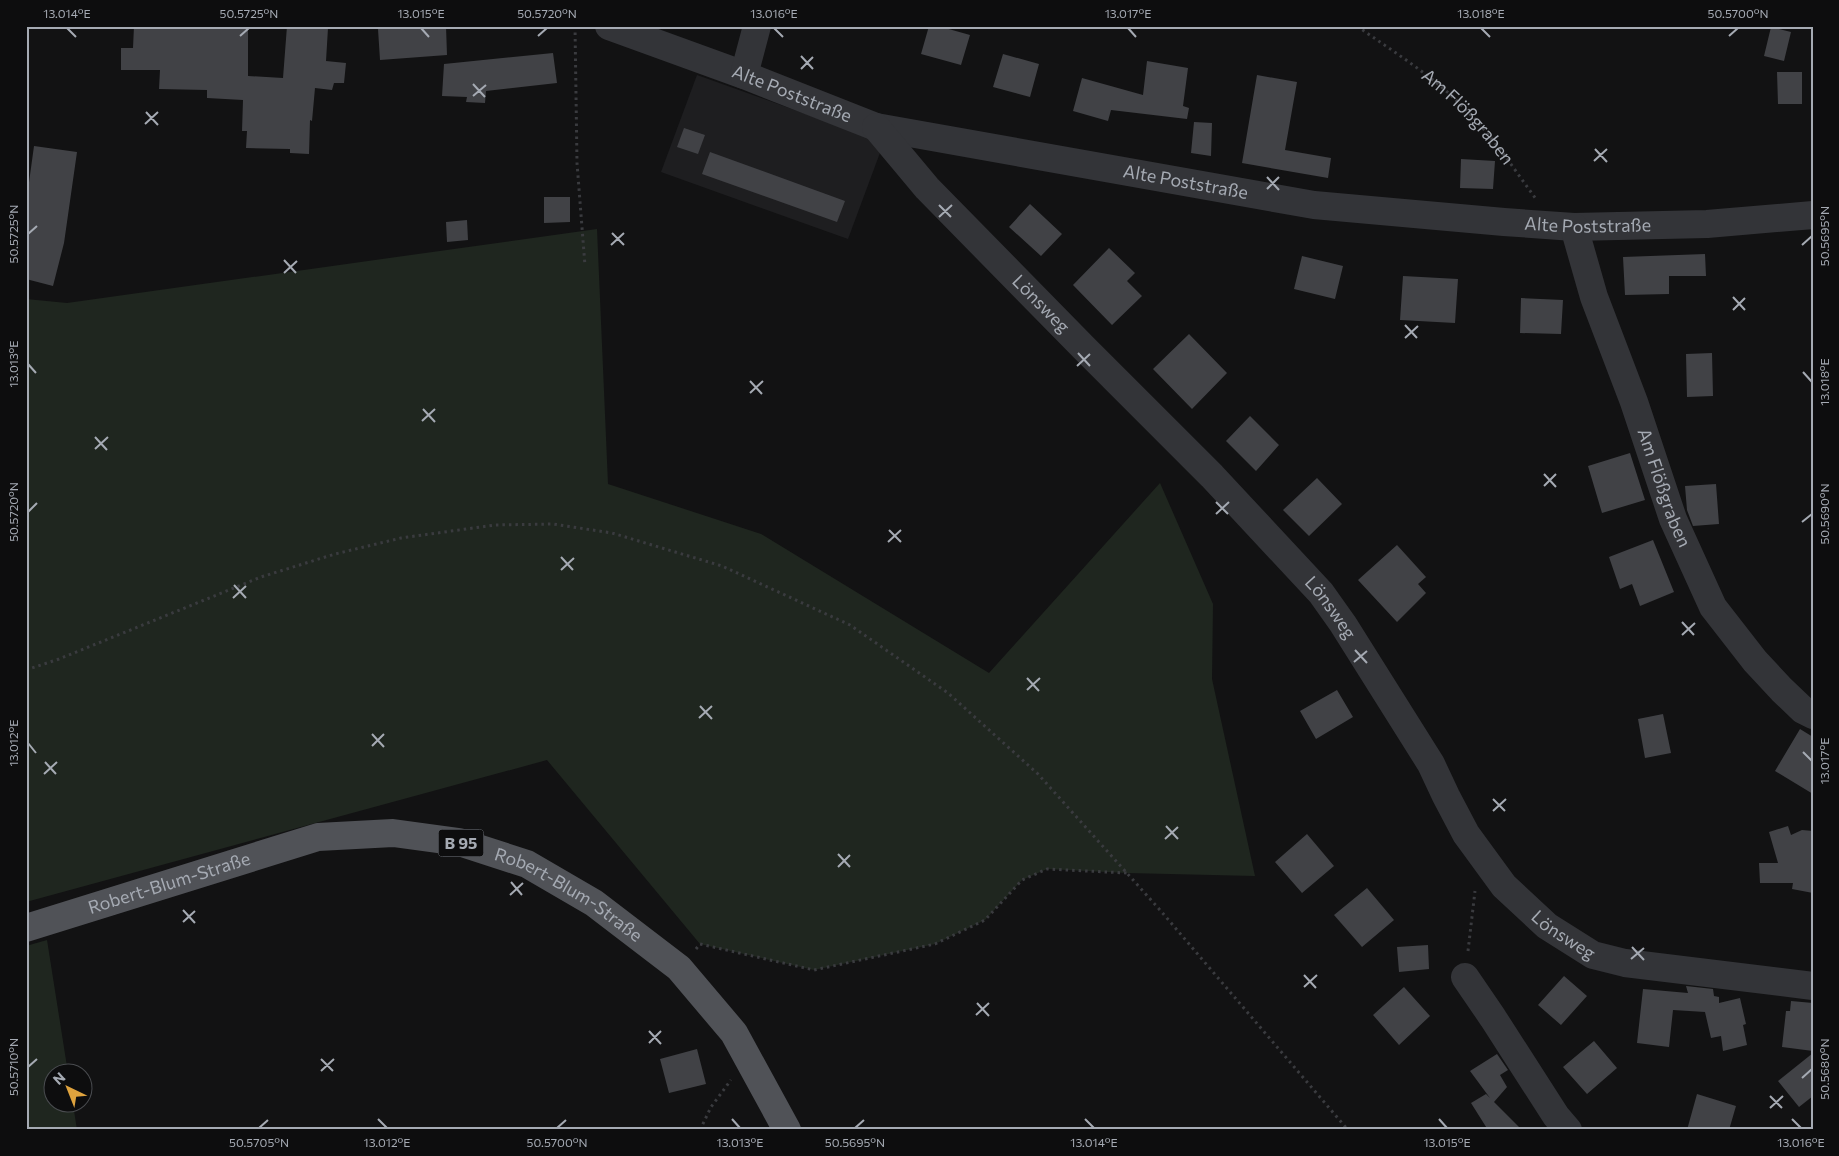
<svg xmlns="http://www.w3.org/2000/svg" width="1839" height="1156" font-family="Commissioner,sans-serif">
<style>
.built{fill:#1e1e20}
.green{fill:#1f261f}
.building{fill:#414246}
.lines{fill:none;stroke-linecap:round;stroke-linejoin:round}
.path{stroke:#3a3b3f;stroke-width:3;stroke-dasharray:2.5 4;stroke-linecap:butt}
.street{stroke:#333438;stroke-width:28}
.primary{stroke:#505257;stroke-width:28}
.ticks{fill:none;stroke:#a5aab3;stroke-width:2}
.labels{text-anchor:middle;stroke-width:5;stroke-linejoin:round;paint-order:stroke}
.shield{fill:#0d0d0e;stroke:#777b82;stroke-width:1}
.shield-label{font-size:16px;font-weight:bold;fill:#a5aab3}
.street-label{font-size:18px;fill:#a5aab3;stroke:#0d0d0e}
.neatline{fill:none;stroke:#a5aab3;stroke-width:2}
.ticks-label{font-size:12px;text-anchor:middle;fill:#a5aab3}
</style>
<rect width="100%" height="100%" fill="#121213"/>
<path class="built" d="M 697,75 L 884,142 L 848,239 L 661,172 Z"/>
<path class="green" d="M 597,229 L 608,484 L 761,534 L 989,673 L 1160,483 L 1213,604 L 1212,679 L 1255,876 L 1127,873 L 1047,869 L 1022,880 L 985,920 L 935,944 L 814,970 L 700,944 L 547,760 L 26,902 L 26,299 L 67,303 Z
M 47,940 L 68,1073 L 52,1074 L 52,1104 L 73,1104 L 77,1130 L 26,1130 L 26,946 Z"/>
<path class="building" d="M 134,26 L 248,26 L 248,76 L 283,78 L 287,26 L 328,28 L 326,61 L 346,63 L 344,83 L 334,83 L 332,90 L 315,88 L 312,121 L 310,120 L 309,154 L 290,153 L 290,149 L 246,148 L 247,131 L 242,131 L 243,100 L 207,98 L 207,90 L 159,89 L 160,70 L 121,70 L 121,48 L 133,48 Z
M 411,26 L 446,26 L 447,55 L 380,60 L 378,29 Z
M 929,26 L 938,26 L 970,35 L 961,65 L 921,54 Z
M 1771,27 L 1791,32 L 1784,61 L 1764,56 Z
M 553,53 L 557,83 L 486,91 L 485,103 L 466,102 L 467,97 L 442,96 L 444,64 Z
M 1003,54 L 1039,64 L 1030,97 L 993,87 Z
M 1147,61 L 1188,68 L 1183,106 L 1189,108 L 1187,119 L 1111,110 L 1108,121 L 1073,111 L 1082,78 L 1143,95 Z
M 1777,72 L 1802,72 L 1802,104 L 1778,104 Z
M 1257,75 L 1297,82 L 1285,150 L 1331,158 L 1328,178 L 1242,163 Z
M 1194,122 L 1212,123 L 1211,156 L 1191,153 Z
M 684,128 L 705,135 L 698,154 L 677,147 Z
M 34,146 L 77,152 L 64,243 L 53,286 L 26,279 L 26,204 Z
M 710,152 L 845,201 L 837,222 L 702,174 Z
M 1461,159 L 1495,161 L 1493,189 L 1460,188 Z
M 544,197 L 570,197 L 570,222 L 544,223 Z
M 1030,204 L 1062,234 L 1041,256 L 1009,227 Z
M 467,220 L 468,240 L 447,242 L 446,222 Z
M 1109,248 L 1135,273 L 1127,281 L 1142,296 L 1112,325 L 1073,285 Z
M 1705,254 L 1706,276 L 1669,276 L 1669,294 L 1625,295 L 1623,257 Z
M 1302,256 L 1343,266 L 1335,299 L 1294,289 Z
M 1403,276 L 1458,279 L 1455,323 L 1400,320 Z
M 1521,298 L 1563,300 L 1561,334 L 1520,333 Z
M 1189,334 L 1227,373 L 1192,409 L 1153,369 Z
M 1712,353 L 1713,396 L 1687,397 L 1686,354 Z
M 1250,416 L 1279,445 L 1256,471 L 1226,441 Z
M 1630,453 L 1645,500 L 1602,513 L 1588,466 Z
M 1317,478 L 1342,504 L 1309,536 L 1283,510 Z
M 1716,484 L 1719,524 L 1693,526 L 1687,510 L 1685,486 Z
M 1653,540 L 1674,592 L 1640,606 L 1632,584 L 1620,589 L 1609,557 Z
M 1397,545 L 1426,577 L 1418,584 L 1426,593 L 1397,622 L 1358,580 Z
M 1337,690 L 1353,717 L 1316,739 L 1300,711 Z
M 1663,714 L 1671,753 L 1645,758 L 1638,719 Z
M 1800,729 L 1813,737 L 1813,794 L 1775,771 Z
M 1788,826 L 1791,835 L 1802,830 L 1813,831 L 1813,893 L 1792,889 L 1793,883 L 1760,883 L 1759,863 L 1778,863 L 1769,832 Z
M 1307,834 L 1334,866 L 1302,893 L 1275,862 Z
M 1367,888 L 1394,920 L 1362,947 L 1334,915 Z
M 1428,945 L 1429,969 L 1399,972 L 1397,947 Z
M 1564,976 L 1587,996 L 1561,1025 L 1538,1005 Z
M 1686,986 L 1713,989 L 1714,996 L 1719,997 L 1719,1003 L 1740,998 L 1746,1024 L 1743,1025 L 1747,1045 L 1723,1051 L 1721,1036 L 1711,1038 L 1705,1012 L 1673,1010 L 1669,1047 L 1637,1043 L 1643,989 L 1688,993 Z
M 1404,987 L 1430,1016 L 1399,1045 L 1373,1015 Z
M 1791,1001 L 1813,1003 L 1813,1051 L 1782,1047 L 1786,1011 L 1790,1011 Z
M 1594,1041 L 1617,1068 L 1587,1094 L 1563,1067 Z
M 697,1049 L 706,1084 L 669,1093 L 660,1059 Z
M 1813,1053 L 1813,1096 L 1799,1107 L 1778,1081 Z
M 1497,1054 L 1508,1070 L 1500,1075 L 1507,1087 L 1494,1102 L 1522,1130 L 1488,1130 L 1471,1103 L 1486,1094 L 1490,1098 L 1470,1071 Z
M 1697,1094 L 1736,1106 L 1729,1130 L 1687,1130 Z"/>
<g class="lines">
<g class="path">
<path d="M 575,26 L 577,163 L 585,266"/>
<path id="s1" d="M 1357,26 C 1395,53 1435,77 1467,111 C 1493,137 1514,169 1536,199"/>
<path d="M 26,670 L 59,659 L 261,577 L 335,554 L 401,538 L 495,525 L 553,524 L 612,533 L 722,566 L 850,625 L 948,693 L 1038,774 L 1160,910 L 1348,1130"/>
<path d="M 696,949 L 700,944 L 814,970 L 935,944 L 985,920 L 1022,880 L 1047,869 L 1127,873"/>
<path d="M 1468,951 L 1475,891"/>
<path d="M 700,1130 L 711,1107 L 731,1080"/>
</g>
<g class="street">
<path id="s2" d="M 609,26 L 744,75 L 876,127 L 1314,205 L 1504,222 L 1574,227 L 1707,224 L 1813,215"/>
<path d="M 744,75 L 757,26"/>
<path id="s3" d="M 876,127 L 927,188 L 1084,348 L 1212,476 L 1321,593 L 1343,624 L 1431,764 L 1446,796 L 1466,834 L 1504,886 L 1547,926 L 1593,955 L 1625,963 L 1813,986"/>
<path id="s4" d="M 1574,227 L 1594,297 L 1634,402 L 1673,519 L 1713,607 L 1755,661 L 1782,690 L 1803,710 L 1813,715"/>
<path d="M 1465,977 L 1493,1018 L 1556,1116 L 1568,1130"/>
</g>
<path class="primary" id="s5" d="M 26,928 L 318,837 L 393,833 L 459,842 L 527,864 L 594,903 L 679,968 L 734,1033 L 787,1130"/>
</g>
<path class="ticks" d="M 67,28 L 76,37M 421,28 L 429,37M 774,28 L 783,37M 1128,28 L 1136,37M 1481,28 L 1490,37M 240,36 L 249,28M 538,36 L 547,28M 1729,36 L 1738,28M 801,56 L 813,69M 801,69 L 813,57M 473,84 L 485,97M 473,96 L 486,85M 146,112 L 158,125M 145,124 L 158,112M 1595,149 L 1607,162M 1594,161 L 1607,149M 1267,177 L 1279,190M 1267,189 L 1279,177M 939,205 L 951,217M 939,217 L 952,205M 612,233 L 624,245M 28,234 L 37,226M 611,245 L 624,233M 1802,245 L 1812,236M 284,260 L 296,273M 284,273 L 297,261M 1733,297 L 1745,310M 1733,310 L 1745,298M 1405,325 L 1417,338M 1405,338 L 1418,326M 1078,353 L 1090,366M 28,364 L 36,373M 1077,366 L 1090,354M 1803,372 L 1812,382M 750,381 L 762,394M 750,393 L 763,381M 423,409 L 435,422M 422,421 L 435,409M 95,437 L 107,450M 95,449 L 108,437M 1544,474 L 1556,487M 1544,486 L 1556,474M 1216,502 L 1228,514M 28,512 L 37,503M 1216,514 L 1229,502M 1802,522 L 1812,514M 889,530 L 901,542M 888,542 L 901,530M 561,557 L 573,570M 561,570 L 574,558M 234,585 L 246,598M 233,598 L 246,586M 1682,622 L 1694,635M 1682,635 L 1695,623M 1355,650 L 1367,663M 1354,662 L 1367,651M 1027,678 L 1039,691M 1027,690 L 1040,678M 700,706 L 712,719M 699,718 L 712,706M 372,734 L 384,747M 28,743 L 36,753M 372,746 L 384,734M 1803,752 L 1812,761M 45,762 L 56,774M 44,774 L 57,762M 1493,799 L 1505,811M 1493,811 L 1506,799M 1166,826 L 1178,839M 1165,839 L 1178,827M 838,854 L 850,867M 838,867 L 850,855M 511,882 L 522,895M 510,895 L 523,883M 183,910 L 195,923M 183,922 L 195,911M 1632,947 L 1644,960M 1631,959 L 1644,948M 1304,975 L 1316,988M 1304,987 L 1317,975M 977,1003 L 989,1016M 976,1015 L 989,1003M 649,1031 L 661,1044M 649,1043 L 661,1031M 321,1059 L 333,1071M 28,1067 L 37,1059M 321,1071 L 334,1059M 1802,1078 L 1812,1069M 1770,1096 L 1782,1108M 1770,1108 L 1783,1096M 378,1119 L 387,1128M 732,1119 L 740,1128M 1085,1119 L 1094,1128M 1439,1119 L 1447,1128M 1792,1119 L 1801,1128M 259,1128 L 268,1120M 557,1128 L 566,1120M 855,1128 L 864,1120"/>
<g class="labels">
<rect class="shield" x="438.5" y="829.5" width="45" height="27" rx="4"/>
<g class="shield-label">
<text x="461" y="849">B 95</text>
</g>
<g class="street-label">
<text dy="6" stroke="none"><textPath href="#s2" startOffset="195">Alte Poststraße</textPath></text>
<text dy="6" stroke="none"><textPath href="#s1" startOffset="144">Am Flößgraben</textPath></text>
<text dy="6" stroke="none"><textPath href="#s2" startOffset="600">Alte Poststraße</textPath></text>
<text dy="6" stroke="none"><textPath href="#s2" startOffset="1005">Alte Poststraße</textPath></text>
<text dy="6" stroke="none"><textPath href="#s3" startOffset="242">Lönsweg</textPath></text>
<text dy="6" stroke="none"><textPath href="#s4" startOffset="276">Am Flößgraben</textPath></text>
<text dy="6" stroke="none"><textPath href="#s3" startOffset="662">Lönsweg</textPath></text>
<text dy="6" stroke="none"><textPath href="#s5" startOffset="150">Robert-Blum-Straße</textPath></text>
<text dy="6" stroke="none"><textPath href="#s5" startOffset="570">Robert-Blum-Straße</textPath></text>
<text dy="6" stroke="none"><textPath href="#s3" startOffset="1068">Lönsweg</textPath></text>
</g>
</g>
<rect width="1839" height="1156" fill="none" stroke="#0d0d0e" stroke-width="55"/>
<g transform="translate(68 1088) rotate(317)"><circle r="24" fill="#0d0d0e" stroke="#4a4c50"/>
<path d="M0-4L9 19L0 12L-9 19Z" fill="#dfa33e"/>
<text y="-8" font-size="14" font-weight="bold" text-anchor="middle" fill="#a5aab3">N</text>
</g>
<rect x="28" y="28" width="1784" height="1100" class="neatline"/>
<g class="ticks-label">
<text x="67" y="18">13.014°E</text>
<text x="249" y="18">50.5725°N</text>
<text x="421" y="18">13.015°E</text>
<text x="547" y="18">50.5720°N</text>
<text x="774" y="18">13.016°E</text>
<text x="1128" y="18">13.017°E</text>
<text x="1481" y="18">13.018°E</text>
<text x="1738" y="18">50.5700°N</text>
<text transform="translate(14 234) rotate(-90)" y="4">50.5725°N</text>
<text transform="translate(1825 236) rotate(-90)" y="4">50.5695°N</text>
<text transform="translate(14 364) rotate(-90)" y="4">13.013°E</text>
<text transform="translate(1825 382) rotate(-90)" y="4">13.018°E</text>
<text transform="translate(14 512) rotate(-90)" y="4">50.5720°N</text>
<text transform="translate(1825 514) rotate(-90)" y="4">50.5690°N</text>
<text transform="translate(14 743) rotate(-90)" y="4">13.012°E</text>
<text transform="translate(1825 761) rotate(-90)" y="4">13.017°E</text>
<text transform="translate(14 1067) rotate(-90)" y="4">50.5710°N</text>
<text transform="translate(1825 1069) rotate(-90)" y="4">50.5680°N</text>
<text x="259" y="1147">50.5705°N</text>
<text x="387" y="1147">13.012°E</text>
<text x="557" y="1147">50.5700°N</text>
<text x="740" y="1147">13.013°E</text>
<text x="855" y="1147">50.5695°N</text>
<text x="1094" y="1147">13.014°E</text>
<text x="1447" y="1147">13.015°E</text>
<text x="1801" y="1147">13.016°E</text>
</g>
</svg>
